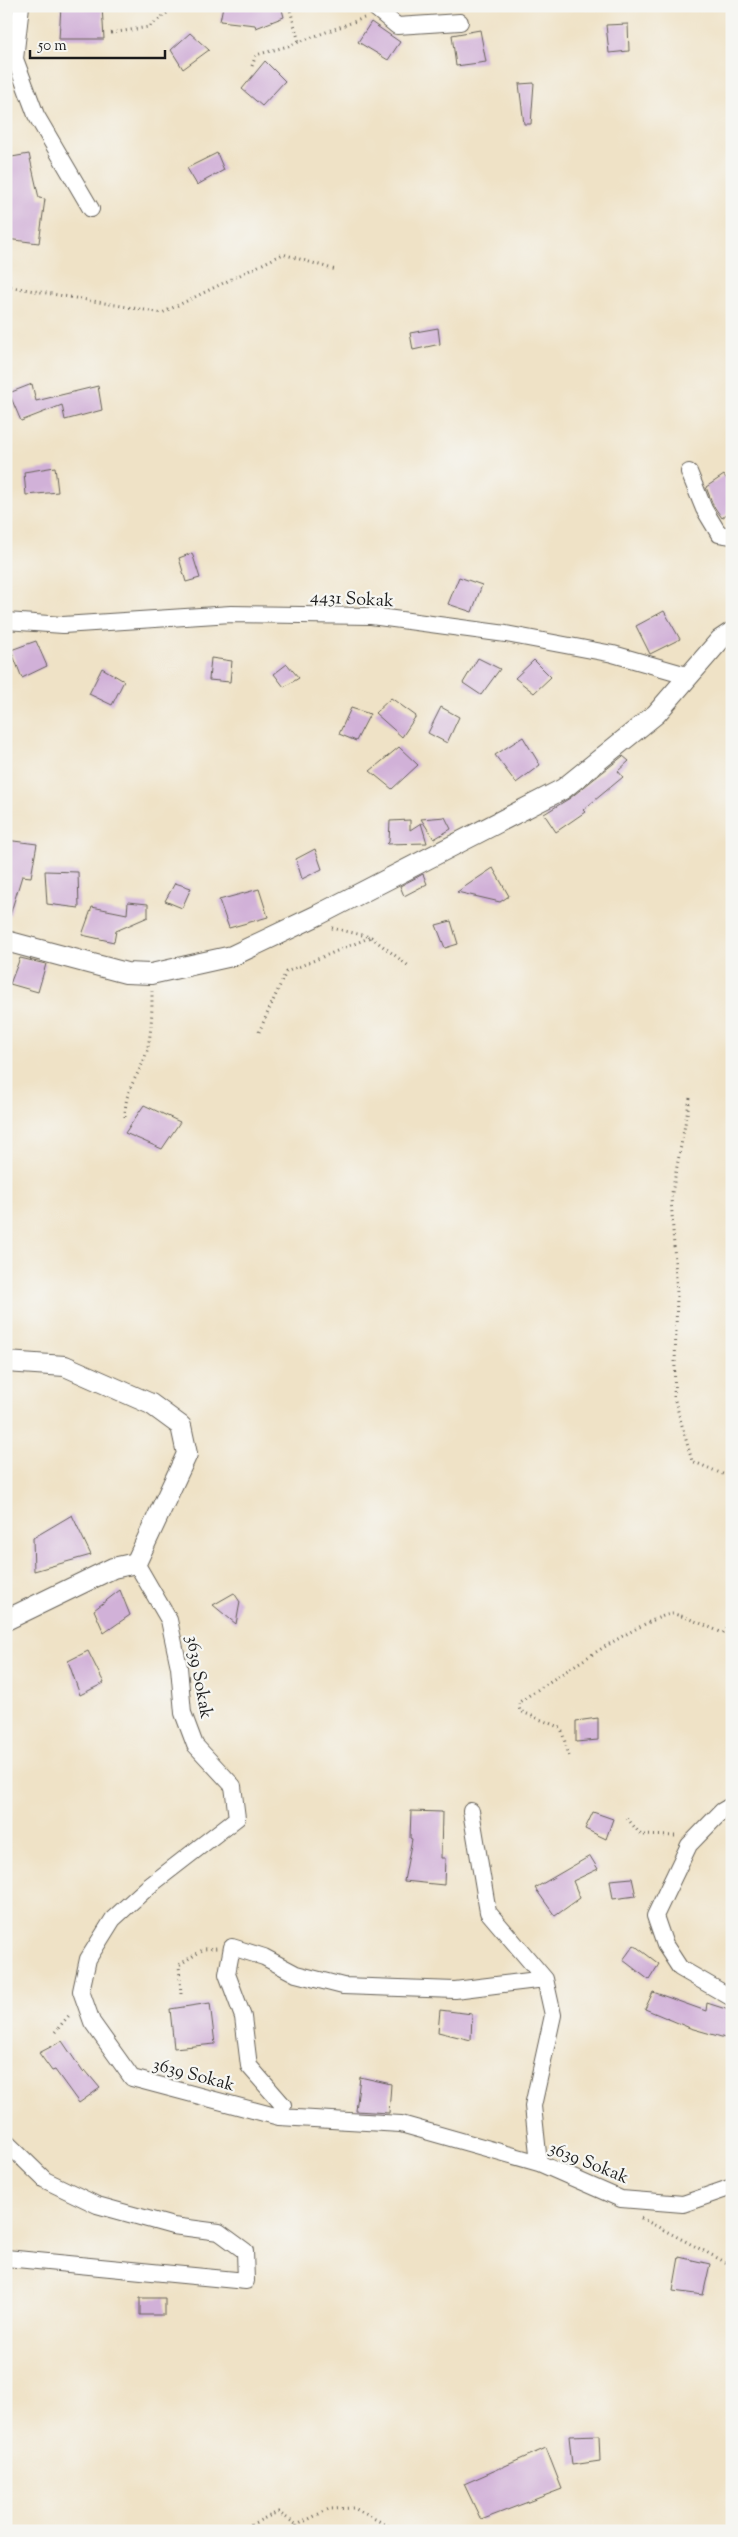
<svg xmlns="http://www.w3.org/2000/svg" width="738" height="2537" font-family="'Sorts Mill Goudy',serif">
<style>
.building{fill:#d1b1d8}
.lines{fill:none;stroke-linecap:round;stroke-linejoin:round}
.minor-casing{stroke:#666158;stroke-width:18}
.tertiary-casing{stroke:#666158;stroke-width:22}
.path{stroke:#666158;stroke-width:3;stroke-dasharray:1 4;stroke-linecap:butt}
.minor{stroke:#fff;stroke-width:16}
.tertiary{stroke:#fff;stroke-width:20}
.labels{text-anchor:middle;stroke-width:4.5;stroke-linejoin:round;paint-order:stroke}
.street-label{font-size:18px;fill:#1c1c1c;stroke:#f6f6f2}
</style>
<rect width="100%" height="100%" fill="#f6f6f2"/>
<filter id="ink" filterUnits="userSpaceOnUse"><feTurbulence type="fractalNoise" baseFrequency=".02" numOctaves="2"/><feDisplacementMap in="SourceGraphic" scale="10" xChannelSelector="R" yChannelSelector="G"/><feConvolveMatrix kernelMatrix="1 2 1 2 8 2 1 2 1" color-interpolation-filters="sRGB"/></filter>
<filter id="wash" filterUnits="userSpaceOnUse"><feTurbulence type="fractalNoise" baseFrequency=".0096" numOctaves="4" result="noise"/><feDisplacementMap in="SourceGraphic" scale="20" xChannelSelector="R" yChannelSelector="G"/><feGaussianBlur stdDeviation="1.12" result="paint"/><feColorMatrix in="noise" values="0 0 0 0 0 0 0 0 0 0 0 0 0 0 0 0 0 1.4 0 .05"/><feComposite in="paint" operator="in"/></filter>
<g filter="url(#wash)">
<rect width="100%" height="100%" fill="#efe2c6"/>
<g id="blocks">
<path class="building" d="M 61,6 L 102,6 L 104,39 L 59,39 Z
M 223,6 L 281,6 L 284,17 L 256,28 L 255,25 L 220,21 Z
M 371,22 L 400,42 L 388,60 L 358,42 Z
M 628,24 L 629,51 L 609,53 L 606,25 Z
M 480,30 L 486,62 L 456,66 L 452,35 Z
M 190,33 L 209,50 L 183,69 L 171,50 Z
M 265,61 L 285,81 L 262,106 L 242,89 Z
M 534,83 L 531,124 L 524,124 L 519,84 Z
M 217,153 L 224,170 L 197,185 L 187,168 Z
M 29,154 L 39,198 L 45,199 L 39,243 L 6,239 L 6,158 Z
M 438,328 L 440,344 L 413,350 L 410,333 Z
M 32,384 L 36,401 L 98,386 L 102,410 L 65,420 L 62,405 L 21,421 L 9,393 Z
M 55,467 L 58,492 L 26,495 L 24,472 Z
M 724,475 L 732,487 L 732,510 L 722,518 L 713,505 L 706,487 Z
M 192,553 L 200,578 L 186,582 L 179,558 Z
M 459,577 L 482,585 L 472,612 L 448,604 Z
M 664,611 L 680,639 L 650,654 L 636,626 Z
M 36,641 L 47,666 L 22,678 L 11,650 Z
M 211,658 L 232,661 L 230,682 L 209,680 Z
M 478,658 L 500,669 L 481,695 L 463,683 Z
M 534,660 L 551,677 L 534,693 L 515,678 Z
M 287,664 L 299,678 L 284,687 L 274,674 Z
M 102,668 L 124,681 L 112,705 L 89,694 Z
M 391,698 L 416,716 L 402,737 L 375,713 Z
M 441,707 L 459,717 L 447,743 L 428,733 Z
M 351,708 L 370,714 L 356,741 L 339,734 Z
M 523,737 L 540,765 L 516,783 L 495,755 Z
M 399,747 L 418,765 L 392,789 L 370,771 Z
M 623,756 L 629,761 L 618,771 L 623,777 L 583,810 L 585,812 L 556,832 L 544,814 L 570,798 Z
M 445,817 L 451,829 L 434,839 L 421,819 Z
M 410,820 L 410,830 L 421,823 L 427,843 L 387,844 L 389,842 L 390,821 Z
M 6,840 L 37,844 L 31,877 L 22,876 L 10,915 L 6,914 Z
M 315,849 L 322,869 L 302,879 L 296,859 Z
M 493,868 L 509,896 L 500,902 L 457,892 Z
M 45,871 L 78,872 L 79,908 L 47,904 Z
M 423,874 L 427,884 L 404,896 L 400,886 Z
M 175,883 L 191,888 L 182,908 L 165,901 Z
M 259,889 L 268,917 L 229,928 L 219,900 Z
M 128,902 L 148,904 L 148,917 L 116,931 L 114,942 L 82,935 L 92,907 L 127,914 Z
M 451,921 L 458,944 L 445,948 L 436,925 Z
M 20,958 L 46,964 L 38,992 L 10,984 Z
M 144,1105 L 180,1122 L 162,1149 L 125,1133 Z
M 72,1515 L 91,1555 L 34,1571 L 33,1538 Z
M 120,1590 L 130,1615 L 104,1633 L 94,1610 Z
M 234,1593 L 240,1602 L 236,1624 L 213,1605 Z
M 88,1651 L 104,1683 L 80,1695 L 68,1661 Z
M 598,1718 L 598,1740 L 576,1742 L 576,1721 Z
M 411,1811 L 442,1812 L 441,1858 L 445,1858 L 444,1885 L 404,1881 L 412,1839 L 410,1838 Z
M 593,1812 L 613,1819 L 606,1839 L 585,1829 Z
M 590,1856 L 598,1869 L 573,1881 L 580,1898 L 555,1916 L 535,1888 Z
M 632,1878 L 636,1896 L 613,1899 L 610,1880 Z
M 634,1945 L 659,1964 L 649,1980 L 623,1960 Z
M 653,1992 L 706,2011 L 707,2003 L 732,2011 L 732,2040 L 690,2028 L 645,2009 Z
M 210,2003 L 215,2044 L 174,2048 L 170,2009 Z
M 440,2010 L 472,2014 L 471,2040 L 438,2032 Z
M 62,2041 L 83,2072 L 85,2070 L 100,2088 L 79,2103 L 55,2070 L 52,2071 L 39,2053 Z
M 360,2077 L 391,2084 L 389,2113 L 356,2111 Z
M 679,2257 L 710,2264 L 703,2295 L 673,2291 Z
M 140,2298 L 165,2298 L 165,2315 L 140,2315 Z
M 599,2435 L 600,2461 L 572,2465 L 569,2436 Z
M 546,2448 L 562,2489 L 481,2520 L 464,2484 Z"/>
</g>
</g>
<g filter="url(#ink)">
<use href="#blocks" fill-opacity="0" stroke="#666158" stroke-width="1"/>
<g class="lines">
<g class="minor-casing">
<path id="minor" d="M 21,6 L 15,59 L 36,115 L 91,209
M 373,6 L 397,26 L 460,22
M 689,472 L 704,509 L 719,534 L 732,536
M 6,621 L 63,625 L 231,614 L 371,616 L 506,634 L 613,654 L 690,676
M 136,1563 L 169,1620 L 179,1667 L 183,1713 L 195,1745 L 233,1786 L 237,1818 L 148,1887 L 113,1919 L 88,1959 L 81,1991 L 92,2022 L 132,2078 L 279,2117 L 401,2124 L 539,2163 L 621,2199 L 683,2204 L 732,2187
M 732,1805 L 722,1811 L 689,1845 L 655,1916 L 665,1945 L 680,1968 L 732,1998
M 471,1811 L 488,1912 L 545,1979 L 553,2015 L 533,2106 L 539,2163
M 279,2117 L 283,2105 L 249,2066 L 243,2017 L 227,1974 L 232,1947 L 264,1957 L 296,1974 L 343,1986 L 455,1990 L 545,1979
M 6,2142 L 45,2180 L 97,2205 L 173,2226 L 219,2232 L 245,2251 L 246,2281 L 6,2258"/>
</g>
<g class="tertiary-casing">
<path id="tertiary" d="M 6,941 L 126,973 L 151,974 L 232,956 L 318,915 L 563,789 L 656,714 L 720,640 L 732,632
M 6,1362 L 65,1366 L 151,1404 L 181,1426 L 187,1454 L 136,1563 L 113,1568 L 6,1620"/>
</g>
<path class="path" d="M 289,6 L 299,42
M 111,33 L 149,27 L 176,6
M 252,66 L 256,55 L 288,46 L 364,18
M 6,286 L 162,313 L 283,254 L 336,270
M 332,928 L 371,937 L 410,967
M 259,1032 L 286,972 L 371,937
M 690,1098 L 671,1198 L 677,1295 L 674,1397 L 692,1461 L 732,1478
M 125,1117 C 125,1090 134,1083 144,1060 C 152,1039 152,1012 152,991
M 569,1756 L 561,1728 L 520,1711 L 518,1703 C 541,1687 651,1613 673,1614 C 683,1615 713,1629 723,1633 L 732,1622
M 627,1818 L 641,1835 L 675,1836
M 181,1994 L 179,1965 L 204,1949 L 217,1948
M 55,2032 L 71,2013
M 641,2218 L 727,2263 L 732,2269
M 237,2531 L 278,2512 L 297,2525
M 295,2531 L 297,2525 L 329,2509 L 354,2508 L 398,2531"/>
<use href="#minor" class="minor"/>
<use href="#tertiary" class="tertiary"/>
</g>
</g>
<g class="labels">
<g class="street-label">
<text transform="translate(352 598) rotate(3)" y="6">4431 Sokak</text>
<text transform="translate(200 1677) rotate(80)" y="6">3639 Sokak</text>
<text transform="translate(194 2074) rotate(15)" y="6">3639 Sokak</text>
<text transform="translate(589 2162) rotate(22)" y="6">3639 Sokak</text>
</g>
</g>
<rect width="738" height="2537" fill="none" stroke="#f6f6f2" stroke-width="25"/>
<path d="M30 50v8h135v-8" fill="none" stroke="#1c1c1c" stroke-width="2.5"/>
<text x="38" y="50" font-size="15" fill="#1c1c1c" stroke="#f6f6f2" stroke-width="4" paint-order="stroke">50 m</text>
</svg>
